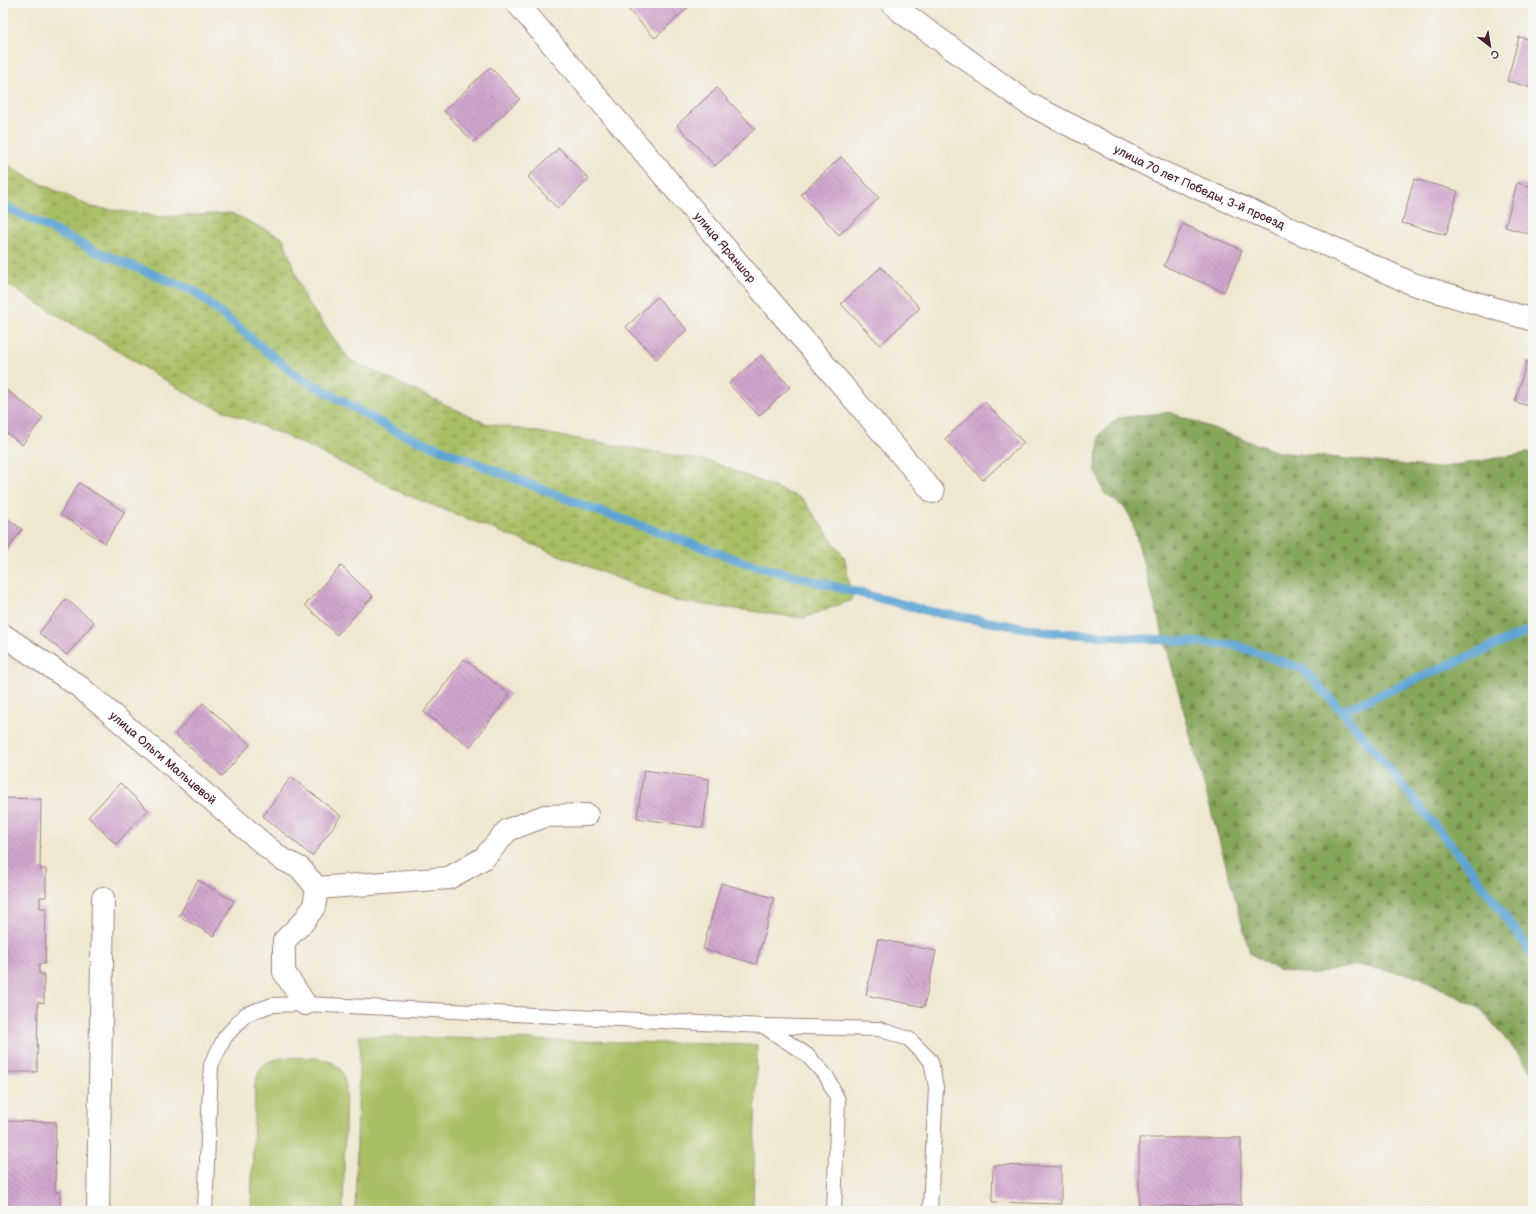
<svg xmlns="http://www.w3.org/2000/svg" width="1536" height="1214" font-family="'Balsamiq Sans',sans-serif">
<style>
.grass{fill:#a8bf64;stroke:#796f48}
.forest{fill:url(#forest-firs);stroke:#686242}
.wetland{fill:url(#wetland-marsh);stroke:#796f48}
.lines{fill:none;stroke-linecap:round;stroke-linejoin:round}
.stream{stroke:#5da4d3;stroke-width:9}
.building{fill:url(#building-back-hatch)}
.lane-casing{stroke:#9c837e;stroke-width:16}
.street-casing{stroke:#9c837e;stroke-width:24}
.lane{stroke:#fff;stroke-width:14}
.street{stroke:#fff;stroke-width:22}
.labels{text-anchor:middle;stroke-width:4;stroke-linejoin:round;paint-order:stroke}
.street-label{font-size:12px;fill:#4a1f2b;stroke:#f6f6f2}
</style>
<defs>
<pattern id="forest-firs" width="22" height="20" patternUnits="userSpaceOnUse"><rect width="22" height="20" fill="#86a65a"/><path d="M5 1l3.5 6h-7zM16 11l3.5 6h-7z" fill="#70874b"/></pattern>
<pattern id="wetland-marsh" width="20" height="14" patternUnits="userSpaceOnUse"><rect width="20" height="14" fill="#a8bf64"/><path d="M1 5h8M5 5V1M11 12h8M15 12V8" fill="none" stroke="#8b9b53"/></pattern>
<pattern id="building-back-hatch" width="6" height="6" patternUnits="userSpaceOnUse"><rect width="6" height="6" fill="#d1a6ce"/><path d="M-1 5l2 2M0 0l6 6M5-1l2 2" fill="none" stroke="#ac87a7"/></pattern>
</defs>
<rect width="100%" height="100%" fill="#f6f6f2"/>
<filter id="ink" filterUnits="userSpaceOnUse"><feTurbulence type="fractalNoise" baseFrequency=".025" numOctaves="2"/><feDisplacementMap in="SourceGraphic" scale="8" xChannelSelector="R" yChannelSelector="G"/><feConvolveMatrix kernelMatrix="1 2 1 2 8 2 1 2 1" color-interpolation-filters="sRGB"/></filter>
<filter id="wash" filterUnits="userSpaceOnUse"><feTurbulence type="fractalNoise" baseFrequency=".012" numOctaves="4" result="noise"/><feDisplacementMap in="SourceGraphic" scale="16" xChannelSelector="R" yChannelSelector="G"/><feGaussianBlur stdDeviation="0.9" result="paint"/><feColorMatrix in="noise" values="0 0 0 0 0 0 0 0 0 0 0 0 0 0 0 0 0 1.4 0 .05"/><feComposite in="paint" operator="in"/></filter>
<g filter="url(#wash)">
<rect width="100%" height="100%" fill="#efe7d0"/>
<path class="grass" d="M 360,1036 L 757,1045 L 753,1211 L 355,1211 Z
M 282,1058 C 301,1058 334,1053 343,1074 C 344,1078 345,1082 346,1086 L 343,1211 L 251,1211 L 255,1084 C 260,1065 263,1062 282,1058 Z"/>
<path class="forest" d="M 1169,412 L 1278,452 L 1438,468 L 1533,452 L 1533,1073 L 1481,1009 L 1417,976 L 1357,965 L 1311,975 L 1277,970 L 1250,953 L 1131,518 L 1125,508 L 1104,493 L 1095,468 L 1100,434 L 1118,418 Z"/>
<path class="wetland" d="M 3,162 L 27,177 L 91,207 L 163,217 L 231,213 L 283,238 L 305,299 L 350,360 L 485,423 L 713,462 L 803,499 L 845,559 L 852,600 L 803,618 L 675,601 L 402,493 L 293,439 L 198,400 L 3,282 Z"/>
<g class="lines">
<path class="stream" d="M 3,205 L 95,251 L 194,291 L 293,373 L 397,432 L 585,506 L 749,564 L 932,612 L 1048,632 L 1235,645 L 1303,669 L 1342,711 L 1472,871 L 1533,955
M 1342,711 L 1533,629"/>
</g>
<g id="blocks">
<path class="building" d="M 622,3 L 693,3 L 655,38 Z
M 1519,37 L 1533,40 L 1533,88 L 1507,81 Z
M 490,67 L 520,99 L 473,142 L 444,111 Z
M 717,88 L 755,129 L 715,166 L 677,125 Z
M 559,148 L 589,179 L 558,209 L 528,177 Z
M 841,157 L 879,198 L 839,235 L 801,194 Z
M 1414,179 L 1458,191 L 1446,235 L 1402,223 Z
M 1517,183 L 1533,187 L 1533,235 L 1505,227 Z
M 1183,224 L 1242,250 L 1224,292 L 1164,266 Z
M 881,267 L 920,308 L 880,345 L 841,304 Z
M 657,297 L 687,330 L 656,359 L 626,327 Z
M 761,355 L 790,387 L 759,416 L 729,384 Z
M 1527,361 L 1533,363 L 1533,407 L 1515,402 Z
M 3,387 L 43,418 L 22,445 L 3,430 Z
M 985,402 L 1024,443 L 983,480 L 945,439 Z
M 79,483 L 125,512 L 105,543 L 60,514 Z
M 3,516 L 22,529 L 3,557 Z
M 341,566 L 373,596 L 337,635 L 305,605 Z
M 66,599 L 94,622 L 67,655 L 39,633 Z
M 464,659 L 510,694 L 470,747 L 424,712 Z
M 203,703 L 250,745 L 222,776 L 175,734 Z
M 644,770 L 709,779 L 703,828 L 637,818 Z
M 291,777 L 341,816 L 312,856 L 263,816 Z
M 120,783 L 148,810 L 116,844 L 88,817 Z
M 3,798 L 41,799 L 40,869 L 46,869 L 46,897 L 40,897 L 40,908 L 46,908 L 45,964 L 39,964 L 39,974 L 44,974 L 44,1003 L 38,1002 L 37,1072 L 3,1072 Z
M 198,880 L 234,901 L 214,936 L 179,916 Z
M 721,883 L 774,898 L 756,964 L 703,949 Z
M 878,939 L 936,951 L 924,1007 L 866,995 Z
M 3,1121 L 56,1122 L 55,1192 L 60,1192 L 60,1211 L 3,1211 Z
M 1139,1138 L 1241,1138 L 1241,1205 L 1139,1206 Z
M 993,1165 L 1061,1167 L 1061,1204 L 992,1202 Z"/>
</g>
</g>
<g filter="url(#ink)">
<use href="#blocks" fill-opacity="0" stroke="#9c837e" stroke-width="1"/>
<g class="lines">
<g class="lane-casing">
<path id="lane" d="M 765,1027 L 807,1055 L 827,1077 L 838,1100 L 834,1211
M 205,1211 L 211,1065 L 225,1037 L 246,1014 L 272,1005 L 305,1004 L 764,1026 L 879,1029 L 909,1039 L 931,1061 L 936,1087 L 930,1211"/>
</g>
<g class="street-casing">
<g id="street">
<path id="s1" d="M 517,3 L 933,492"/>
<path id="s2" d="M 892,3 L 903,13 L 1027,103 L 1161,172 L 1276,222 L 1413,284 L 1533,320"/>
<path id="s3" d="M 3,635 L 80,687 L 280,858 L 300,868 L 317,888"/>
<path d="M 317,888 L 449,878 L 484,858 L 508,830 L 545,816 L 587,815"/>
<path d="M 305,1004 L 284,972 L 284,941 L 304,921 L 314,907 L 317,888"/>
<path d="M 98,1211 L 103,898"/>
</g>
</g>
<use href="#lane" class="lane"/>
<use href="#street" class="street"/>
</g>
</g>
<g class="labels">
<g class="street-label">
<text dy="4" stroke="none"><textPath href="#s2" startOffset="360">улица 70 лет Победы, 3-й проезд</textPath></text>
<text dy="4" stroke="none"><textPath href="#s1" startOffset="321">улица Яраншор</textPath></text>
<text dy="4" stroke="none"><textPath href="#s3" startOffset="202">улица Ольги Мальцевой</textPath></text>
</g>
</g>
<rect width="1536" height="1214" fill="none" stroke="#f6f6f2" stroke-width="16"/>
<g transform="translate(1490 46) rotate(149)" stroke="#f6f6f2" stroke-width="3" paint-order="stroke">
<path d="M0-3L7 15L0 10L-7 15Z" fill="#4a1f2b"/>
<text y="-6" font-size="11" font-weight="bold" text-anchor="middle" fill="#4a1f2b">С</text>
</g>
</svg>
